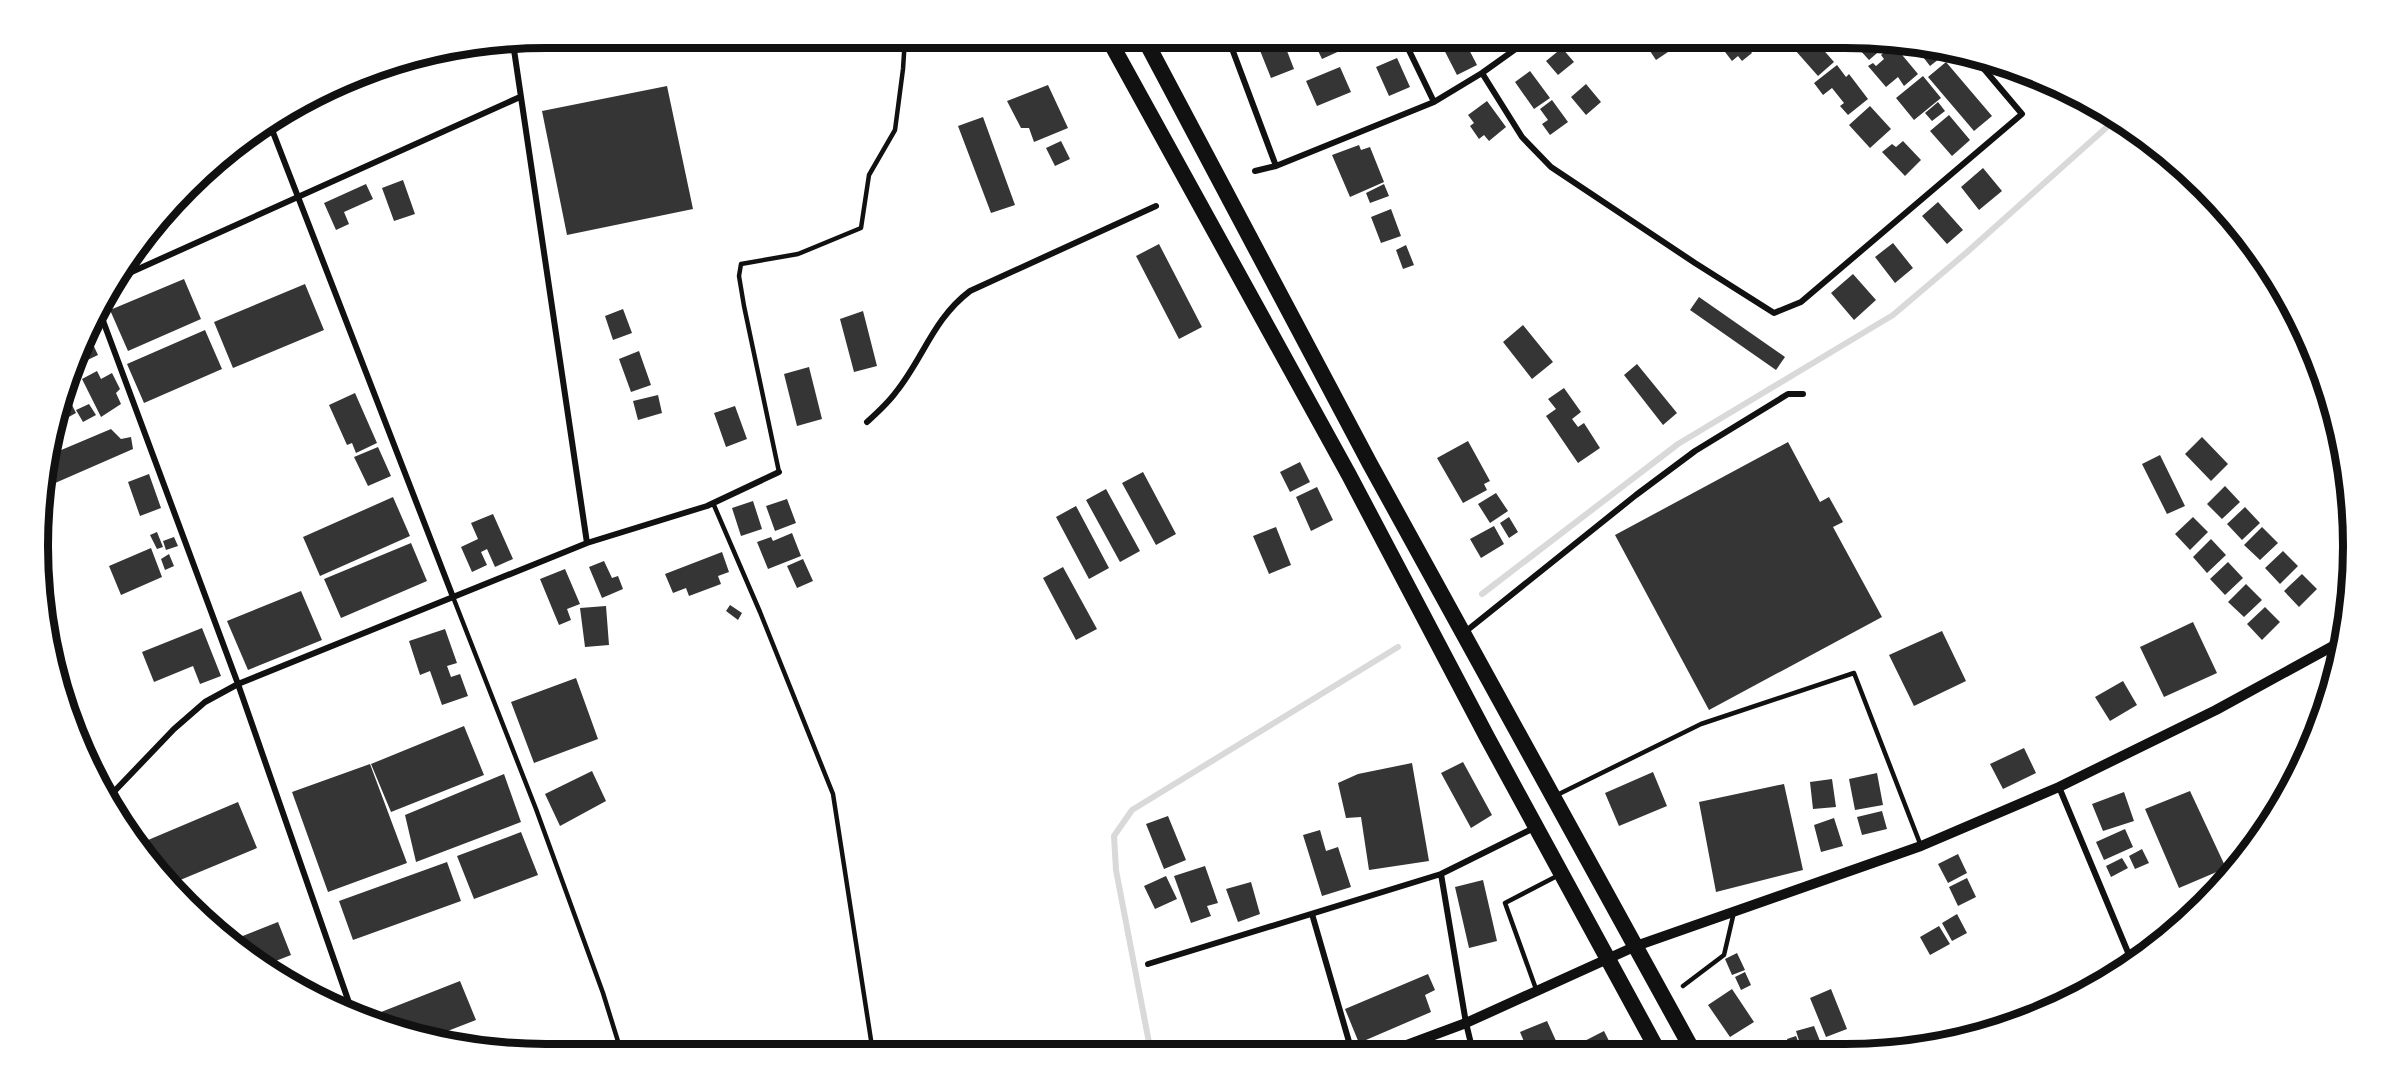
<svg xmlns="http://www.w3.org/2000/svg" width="2391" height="1092" font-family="'Libre Baskerville',serif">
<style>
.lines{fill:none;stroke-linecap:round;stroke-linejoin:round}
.stream{stroke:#d9d9d9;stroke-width:6}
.building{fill:#353535}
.service{stroke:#111;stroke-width:4.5}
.minor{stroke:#111;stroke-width:6}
.tertiary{stroke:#111;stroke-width:10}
.trunk{stroke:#111;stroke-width:16}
.rim{fill:none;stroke:#111;stroke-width:8}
</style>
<rect width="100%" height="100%" fill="#fff"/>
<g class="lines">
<path class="stream" d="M 1482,594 L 1678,444 L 1893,315 L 1966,253 L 2117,118
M 1151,1053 L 1116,870 L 1114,836 L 1132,810 L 1398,647"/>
</g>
<path class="building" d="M 1255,38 L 1282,38 L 1294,69 L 1271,78 Z
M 1312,38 L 1339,38 L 1344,49 L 1322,59 Z
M 1438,38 L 1463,38 L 1477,65 L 1457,75 Z
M 1657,38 L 1680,38 L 1683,42 L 1656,60 L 1646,45 Z
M 1717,38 L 1741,38 L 1752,53 L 1742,61 L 1738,56 L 1732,61 L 1715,39 Z
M 1791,38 L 1813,38 L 1834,62 L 1818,76 L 1787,41 Z
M 1849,38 L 1869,40 L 1890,42 L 1869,60 Z
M 1893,44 L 1918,74 L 1904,86 L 1898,77 L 1886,87 L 1868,66 L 1873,63 L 1876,66 L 1884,59 L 1881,55 Z
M 1913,44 L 1944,47 L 1948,52 L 1930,66 Z
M 1562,48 L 1574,62 L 1558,75 L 1546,61 Z
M 1397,58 L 1410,87 L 1389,96 L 1376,67 Z
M 1946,62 L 1992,116 L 1974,131 L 1928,77 Z
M 1837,65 L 1846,77 L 1849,74 L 1868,99 L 1848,115 L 1840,106 L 1844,103 L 1832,88 L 1823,95 L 1814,83 Z
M 1340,67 L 1351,92 L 1317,106 L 1306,81 Z
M 1530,71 L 1550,98 L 1534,109 L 1515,82 Z
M 1923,76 L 1941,98 L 1914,120 L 1896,98 Z
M 1586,84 L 1601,102 L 1586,115 L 1571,97 Z
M 1048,85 L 1068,128 L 1034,142 L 1029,128 L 1021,128 L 1007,101 Z
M 667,86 L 693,209 L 567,235 L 542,111 Z
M 1552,100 L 1568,122 L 1550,135 L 1542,124 L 1548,120 L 1540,109 Z
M 1487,101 L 1506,127 L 1489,141 L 1484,135 L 1479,139 L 1470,126 L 1474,123 L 1468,115 Z
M 1938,102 L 1945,111 L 1932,121 L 1925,113 Z
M 1870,106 L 1891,129 L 1870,148 L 1849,125 Z
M 1949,115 L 1970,140 L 1952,156 L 1930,131 Z
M 983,117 L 1015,205 L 991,213 L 958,126 Z
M 1061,141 L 1070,159 L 1055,166 L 1046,148 Z
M 1903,141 L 1921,160 L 1905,176 L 1882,152 L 1892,144 L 1896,147 Z
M 1359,145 L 1361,150 L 1370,147 L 1384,182 L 1350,197 L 1332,155 Z
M 1983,168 L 2002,191 L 1979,210 L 1961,187 Z
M 403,180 L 415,214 L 394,221 L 382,188 Z
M 366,184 L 373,199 L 344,212 L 349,224 L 336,230 L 324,203 Z
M 1384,184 L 1389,196 L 1370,203 L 1366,193 Z
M 1938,202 L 1963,230 L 1947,244 L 1922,216 Z
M 1391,209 L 1401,236 L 1381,243 L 1371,217 Z
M 1893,243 L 1913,268 L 1895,283 L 1875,257 Z
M 1159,244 L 1202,327 L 1179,339 L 1136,256 Z
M 1406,245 L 1414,265 L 1403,269 L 1396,250 Z
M 1853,274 L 1876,300 L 1854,320 L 1831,293 Z
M 184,279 L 201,319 L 128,351 L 110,310 Z
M 305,284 L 324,330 L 233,368 L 214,322 Z
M 1699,297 L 1785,357 L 1776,370 L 1690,310 Z
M 623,309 L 632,333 L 613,340 L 605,316 Z
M 863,311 L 877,366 L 854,372 L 840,319 Z
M 1523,325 L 1553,362 L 1532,379 L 1503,342 Z
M 205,330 L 222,369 L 144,403 L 127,364 Z
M 89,336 L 98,355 L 79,364 Z
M 639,351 L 651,385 L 631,392 L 619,359 Z
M 1637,364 L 1677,413 L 1663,425 L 1624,375 Z
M 809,367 L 822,419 L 797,426 L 784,374 Z
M 97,371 L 101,379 L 112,373 L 120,389 L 116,393 L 121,404 L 101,417 L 82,379 Z
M 1564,388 L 1581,412 L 1572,419 L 1578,427 L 1584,423 L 1600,448 L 1578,463 L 1546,416 L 1556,409 L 1548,399 Z
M 355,393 L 377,443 L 356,453 L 352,443 L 347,445 L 329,405 Z
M 67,395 L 76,413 L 65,419 L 61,412 Z
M 658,395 L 662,413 L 638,420 L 633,401 Z
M 89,404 L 96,415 L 83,422 L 76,410 Z
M 735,406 L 747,439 L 726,447 L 714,413 Z
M 111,429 L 121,439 L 131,437 L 133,449 L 46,487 L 47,456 Z
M 2202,437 L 2228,464 L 2211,481 L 2185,454 Z
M 1468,441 L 1490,481 L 1484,484 L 1487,490 L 1463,503 L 1437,458 Z
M 1788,442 L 1820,502 L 1829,497 L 1843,522 L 1833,527 L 1882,617 L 1709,710 L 1615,535 Z
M 378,447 L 391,476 L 368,486 L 354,457 Z
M 2160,455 L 2185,506 L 2167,514 L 2142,464 Z
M 1300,462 L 1310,482 L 1290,492 L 1280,472 Z
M 1143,472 L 1176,534 L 1156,545 L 1122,483 Z
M 149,474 L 161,508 L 140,516 L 128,482 Z
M 2225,486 L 2240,502 L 2222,519 L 2207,504 Z
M 1317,487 L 1333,520 L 1311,531 L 1296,497 Z
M 1106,489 L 1140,551 L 1120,562 L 1086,500 Z
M 1496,493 L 1508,511 L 1490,523 L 1478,504 Z
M 393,497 L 410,536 L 320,576 L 303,537 Z
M 787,499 L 796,523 L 775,531 L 766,506 Z
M 753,501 L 762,529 L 741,536 L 732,508 Z
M 1076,506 L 1109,568 L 1089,579 L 1056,517 Z
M 2245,507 L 2260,523 L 2242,540 L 2227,524 Z
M 2350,512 L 2351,524 L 2353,538 L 2339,522 Z
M 493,514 L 513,559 L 495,567 L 487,549 L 481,552 L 487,565 L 472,572 L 461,547 L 478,539 L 471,523 Z
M 1509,517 L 1518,532 L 1509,538 L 1500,523 Z
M 2193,517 L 2208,532 L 2190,550 L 2175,534 Z
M 1494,526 L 1504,544 L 1481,558 L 1470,539 Z
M 1276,527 L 1291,565 L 1269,574 L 1253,536 Z
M 2262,527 L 2278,543 L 2260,560 L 2244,545 Z
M 157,532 L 163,547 L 157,549 L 150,535 Z
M 792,533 L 801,556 L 768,569 L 757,542 L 771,537 L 773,541 Z
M 174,537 L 178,546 L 166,550 L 163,541 Z
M 2211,539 L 2226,555 L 2207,573 L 2193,557 Z
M 411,543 L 427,581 L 341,618 L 324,579 Z
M 151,548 L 162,577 L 121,595 L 109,566 Z
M 2283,551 L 2298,566 L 2280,584 L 2265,568 Z
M 722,552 L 729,572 L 718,576 L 721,584 L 689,596 L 686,588 L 673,593 L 665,574 Z
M 169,554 L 174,566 L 165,570 L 161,559 Z
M 803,559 L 813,581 L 797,588 L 787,566 Z
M 604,561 L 612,578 L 618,576 L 623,589 L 602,598 L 589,567 Z
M 2228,562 L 2243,578 L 2225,595 L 2210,579 Z
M 1063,567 L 1097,629 L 1076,640 L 1043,578 Z
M 565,569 L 580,604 L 567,609 L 571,620 L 559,625 L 540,579 Z
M 2302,574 L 2317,589 L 2299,607 L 2284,591 Z
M 2246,584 L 2262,600 L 2244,617 L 2228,602 Z
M 301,591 L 322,640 L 248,670 L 227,621 Z
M 730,605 L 742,613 L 738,620 L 726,611 Z
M 606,606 L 609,645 L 585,647 L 580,608 Z
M 2265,607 L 2280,622 L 2262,640 L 2247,624 Z
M 2193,622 L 2217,673 L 2164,697 L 2140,647 Z
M 202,628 L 221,676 L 200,684 L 193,666 L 154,682 L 142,652 Z
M 445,629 L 457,663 L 447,666 L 451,677 L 460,674 L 468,696 L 442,705 L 430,671 L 420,675 L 409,641 Z
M 1942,631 L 1966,681 L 1914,706 L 1889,655 Z
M 576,678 L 598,739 L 534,763 L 511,702 Z
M 2123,681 L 2137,705 L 2110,721 L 2095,697 Z
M 464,726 L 484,775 L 391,812 L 371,764 Z
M 2024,748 L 2036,773 L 2003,789 L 1990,764 Z
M 1463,762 L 1492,815 L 1471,828 L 1441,773 Z
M 1412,763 L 1429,861 L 1369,870 L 1361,817 L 1346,818 L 1338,783 L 1358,774 Z
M 370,764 L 407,863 L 328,892 L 292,792 Z
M 592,771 L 606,801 L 560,826 L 545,794 Z
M 1653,772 L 1667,806 L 1619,826 L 1605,793 Z
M 1877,773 L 1883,805 L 1855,810 L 1849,779 Z
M 504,774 L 521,822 L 416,862 L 405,815 Z
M 1832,779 L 1836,807 L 1813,809 L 1810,782 Z
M 1784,784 L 1803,870 L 1716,892 L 1699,802 Z
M 2190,791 L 2226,868 L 2179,888 L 2145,809 Z
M 2124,792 L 2134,821 L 2103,831 L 2092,804 Z
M 238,802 L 257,848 L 173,883 L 141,843 Z
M 1882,811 L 1887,829 L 1862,835 L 1857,817 Z
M 1168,816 L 1186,860 L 1164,869 L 1146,824 Z
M 1834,818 L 1843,846 L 1821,852 L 1814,825 Z
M 2125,829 L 2133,847 L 2104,860 L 2096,842 Z
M 1320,830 L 1326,851 L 1338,847 L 1351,887 L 1322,896 L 1303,835 Z
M 521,832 L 538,875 L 474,899 L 457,856 Z
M 2142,849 L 2149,863 L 2135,869 L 2129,856 Z
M 1958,854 L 1967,873 L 1948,883 L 1938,864 Z
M 2122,858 L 2128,868 L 2111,877 L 2106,866 Z
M 447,862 L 461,901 L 353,940 L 339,901 Z
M 1205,866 L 1218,903 L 1207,906 L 1211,916 L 1191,923 L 1174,876 Z
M 1166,876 L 1177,899 L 1155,909 L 1144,886 Z
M 1967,878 L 1976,897 L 1958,906 L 1949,887 Z
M 1483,880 L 1497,941 L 1469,948 L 1455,887 Z
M 1251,882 L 1260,914 L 1238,922 L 1226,889 Z
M 1957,914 L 1967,933 L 1952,941 L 1942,923 Z
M 278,922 L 291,955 L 268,964 L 230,941 Z
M 1939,926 L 1950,944 L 1930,955 L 1920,937 Z
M 1737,953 L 1745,970 L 1732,975 L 1725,959 Z
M 1745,972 L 1751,985 L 1741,990 L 1735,977 Z
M 1428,974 L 1435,990 L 1425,995 L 1431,1012 L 1359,1043 L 1345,1009 Z
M 460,981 L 476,1020 L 427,1039 L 381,1025 L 376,1014 Z
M 1732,989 L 1754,1022 L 1730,1037 L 1708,1005 Z
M 1831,989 L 1847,1029 L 1826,1037 L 1810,998 Z
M 1547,1021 L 1557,1043 L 1538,1051 L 1528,1051 L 1520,1032 Z
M 1814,1026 L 1820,1041 L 1801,1047 L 1796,1031 Z
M 1604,1031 L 1614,1051 L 1565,1051 Z
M 1796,1036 L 1800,1046 L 1790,1049 L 1787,1039 Z"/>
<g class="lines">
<path class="service" d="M 779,472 L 744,306 L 739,276 L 741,264 L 798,254 L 861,228 L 869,175 L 895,130 L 903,69 L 905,38
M 713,503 L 760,612 L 833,794 L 873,1053
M 453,597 L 536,809 L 603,993 L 621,1051
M 1557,795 L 1701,724 L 1854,673 L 1921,846
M 1683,986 L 1724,955 L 1734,912
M 1536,989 L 1505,903 L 1557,876
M 612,1054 L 621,1051 L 622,1053"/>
<path class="minor" d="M 1228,38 L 1276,166
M 1403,38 L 1434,102
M 513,43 L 587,543
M 1482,73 L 1522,137 L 1551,167 L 1695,263 L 1774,313 L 1801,302 L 2022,114 L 1973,56
M 269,122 L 453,597
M 1255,171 L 1276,166 L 1434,102 L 1482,73 L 1531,38
M 116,279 L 520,97
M 99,310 L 238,684 L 354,1017
M 867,422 C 877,413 888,403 896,392 C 924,357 933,319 970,291 L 1156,206
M 1465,632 L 1636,495 L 1695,451 L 1788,394 L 1803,394
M 2059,787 L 2132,962
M 106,800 L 174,729 L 205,702 L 238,684 L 587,543 L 707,506 L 779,472
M 1441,874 L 1466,1023 L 1473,1052
M 1312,914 L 1352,1052
M 1148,964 L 1441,874 L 1534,828"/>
<path class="tertiary" d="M 1388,1052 L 1466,1023 L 1636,946 L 1921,846 L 2059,787 L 2216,710 L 2344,640"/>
<path class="trunk" d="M 1108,38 L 1349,475 L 1487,737 L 1658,1051
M 1144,38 L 1370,464 L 1693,1051"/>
</g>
<path d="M0 0H2391V1092H0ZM546 48H1845A498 498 0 0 1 2343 546V546A498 498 0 0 1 1845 1044H546A498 498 0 0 1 48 546V546A498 498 0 0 1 546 48Z" fill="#fff" fill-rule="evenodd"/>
<path class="rim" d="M546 48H1845A498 498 0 0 1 2343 546V546A498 498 0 0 1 1845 1044H546A498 498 0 0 1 48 546V546A498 498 0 0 1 546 48Z"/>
</svg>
